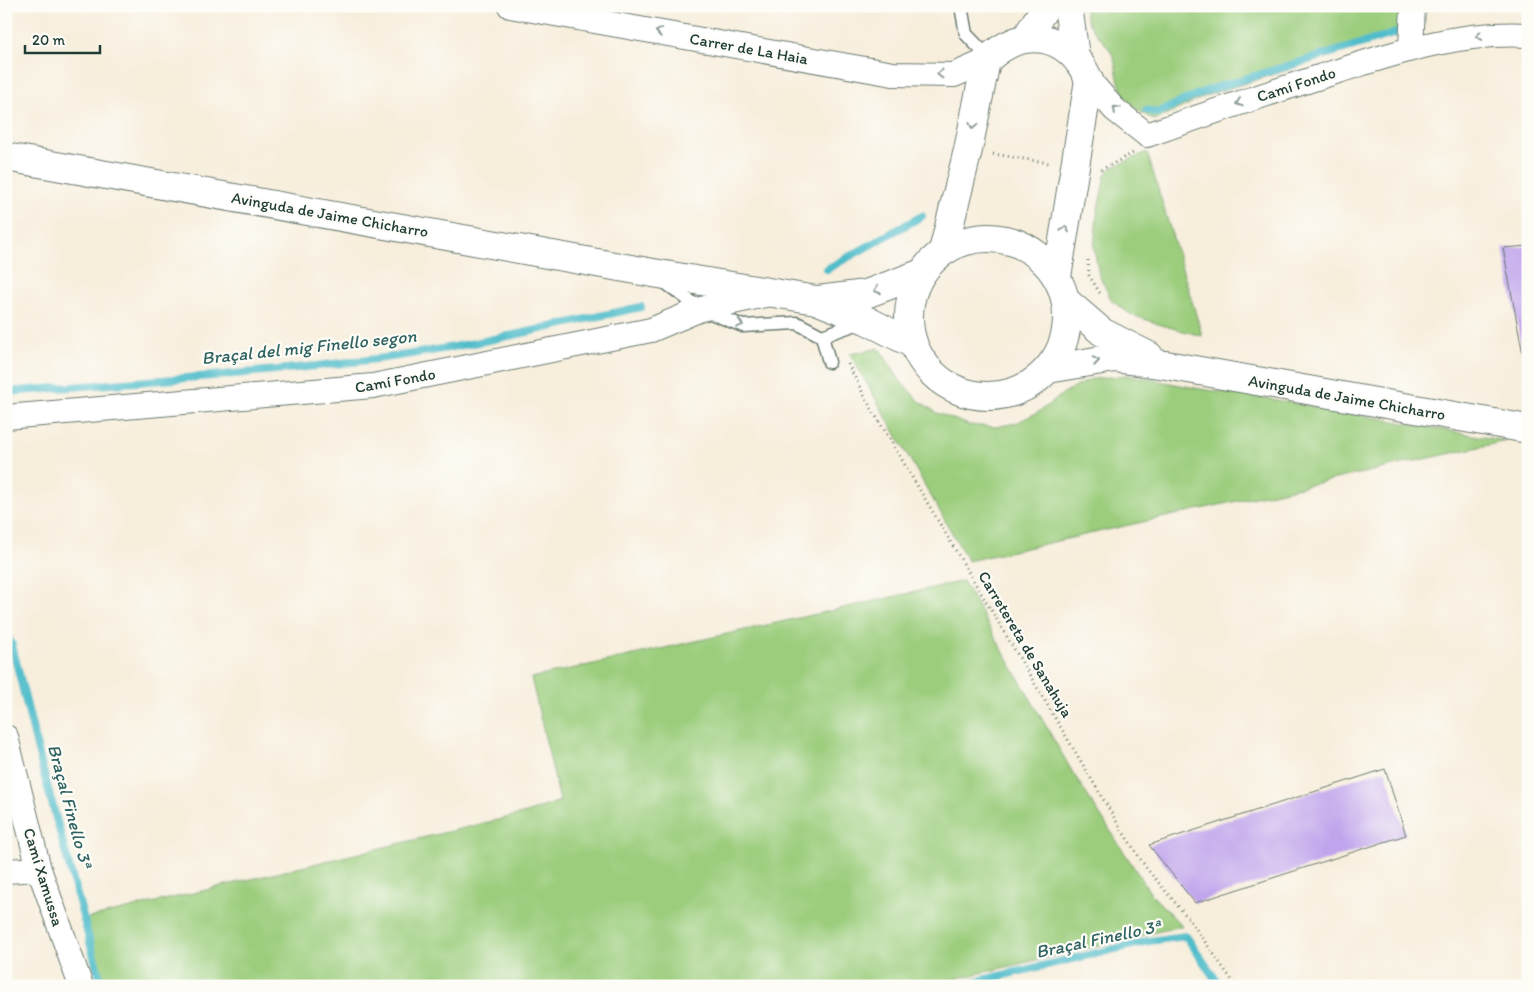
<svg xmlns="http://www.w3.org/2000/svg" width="1534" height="992" font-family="Itim,sans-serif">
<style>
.green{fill:#9bcd7d;stroke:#5d8558}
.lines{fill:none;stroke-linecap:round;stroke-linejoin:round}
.stream{stroke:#51bdcb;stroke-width:8}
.building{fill:#c0a4ec}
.service-casing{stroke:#6b7b6f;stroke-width:15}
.minor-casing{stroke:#6b7b6f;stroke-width:26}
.tertiary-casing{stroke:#6b7b6f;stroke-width:30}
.path{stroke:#6b7b6f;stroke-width:3;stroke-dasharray:1 4;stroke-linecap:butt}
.service{stroke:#fff;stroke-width:12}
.minor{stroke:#fff;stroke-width:24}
.tertiary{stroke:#fff;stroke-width:28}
.oneway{stroke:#8f9e9a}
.labels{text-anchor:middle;stroke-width:4.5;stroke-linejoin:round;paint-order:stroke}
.street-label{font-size:16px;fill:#1f3d34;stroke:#fdfcf7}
.water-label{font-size:18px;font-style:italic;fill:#2e6361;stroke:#fdfcf7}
</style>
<rect width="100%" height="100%" fill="#fdfcf7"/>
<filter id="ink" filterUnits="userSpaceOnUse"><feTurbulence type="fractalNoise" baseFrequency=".02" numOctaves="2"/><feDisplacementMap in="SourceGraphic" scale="10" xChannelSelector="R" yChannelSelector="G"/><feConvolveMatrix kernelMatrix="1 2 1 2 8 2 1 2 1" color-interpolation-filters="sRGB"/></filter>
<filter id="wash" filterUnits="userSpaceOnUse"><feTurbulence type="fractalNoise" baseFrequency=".0096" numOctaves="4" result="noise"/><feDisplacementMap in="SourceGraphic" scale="20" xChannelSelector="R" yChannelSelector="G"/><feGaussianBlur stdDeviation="1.12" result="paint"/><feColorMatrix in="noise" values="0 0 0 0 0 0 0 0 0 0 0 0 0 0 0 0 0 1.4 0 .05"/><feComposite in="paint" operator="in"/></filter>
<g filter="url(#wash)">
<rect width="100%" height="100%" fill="#f7eedc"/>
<path class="green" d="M 1085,6 L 1404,6 L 1402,34 L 1208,95 L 1155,120 C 1143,115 1129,105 1123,93 C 1117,82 1117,67 1113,56 C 1105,37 1084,30 1085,6 Z
M 1147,152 L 1198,321 L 1202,336 L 1161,325 L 1130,314 L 1112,301 L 1099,275 L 1094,248 L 1097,214 L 1105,175 L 1111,168 Z
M 879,348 L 901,382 L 918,400 L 937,413 L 969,425 L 995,427 L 1016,423 L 1040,411 L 1067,391 L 1091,379 L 1128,375 L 1201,389 L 1271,399 L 1506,441 L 968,561 L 850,354 Z
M 963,581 L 1073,773 L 1151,894 L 1182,926 L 925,986 L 101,986 L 83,921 L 89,918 L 526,813 L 560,801 L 531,678 Z"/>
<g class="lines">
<path class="stream" d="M 1146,110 L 1157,113 L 1208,90 L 1403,31
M 827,269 L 922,216
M 6,392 C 132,382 259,374 384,358 C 470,347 556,325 641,307
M 6,634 L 12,645 L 41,763 L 102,986
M 957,986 L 1149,941 L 1186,936 L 1220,986"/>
</g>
<g id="blocks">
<path class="building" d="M 1528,246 L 1528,376 L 1527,376 L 1503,248 Z
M 1385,769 L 1406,835 L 1195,903 L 1149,845 Z"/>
</g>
</g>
<g filter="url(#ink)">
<use href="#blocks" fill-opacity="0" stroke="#6b7b6f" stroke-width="1"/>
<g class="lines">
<g class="service-casing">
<path id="service" d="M 961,6 L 966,34 L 989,58
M 663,281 L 701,309 L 743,326 L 797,323 L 822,336 L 862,322
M 822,336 L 829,362"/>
</g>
<g class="minor-casing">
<path id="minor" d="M 510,6 L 893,74 L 954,75 L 986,61
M 1411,48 L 1413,6
M 1089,80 L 1114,109 L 1147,135 C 1209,113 1272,92 1335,72 C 1398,52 1460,31 1528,35
M 6,417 L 373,386 L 651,330 L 701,309 L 770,294
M 6,737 L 39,869 L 81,986
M 6,871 L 39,869"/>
</g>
<g class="tertiary-casing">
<path id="tertiary" d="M 1068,6 L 1075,56
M 1026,38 L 1046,6
M 6,157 L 653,273 L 816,300 L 866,320 L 913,344
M909 317a79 79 0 1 1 158 0a79 79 0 1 1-158 0Z
M 943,251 L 968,150 L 986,61 C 1022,25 1068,32 1089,80 L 1057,277
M 818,300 L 866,294 L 922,273
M 1066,301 L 1102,332 L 1149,356
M 1048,369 L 1114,358 L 1166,365 L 1528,429"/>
</g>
<path class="path" d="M 993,154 L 1049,163
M 1101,170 L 1133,153
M 1088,260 L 1089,275 L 1101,295
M 848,364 L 867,401 L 1121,829 L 1147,869 L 1189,919 L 1236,986"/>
<use href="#service" class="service"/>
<use href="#minor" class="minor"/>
<use href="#tertiary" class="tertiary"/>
</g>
<defs><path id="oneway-chevron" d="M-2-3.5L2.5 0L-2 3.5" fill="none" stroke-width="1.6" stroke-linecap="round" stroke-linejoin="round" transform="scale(1.25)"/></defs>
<g class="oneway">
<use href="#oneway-chevron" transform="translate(659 32) rotate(-170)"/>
<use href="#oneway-chevron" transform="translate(1479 36) rotate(172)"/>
<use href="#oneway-chevron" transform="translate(940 74) rotate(-179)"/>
<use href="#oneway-chevron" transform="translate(1239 103) rotate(161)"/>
<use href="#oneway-chevron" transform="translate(1116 109) rotate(-137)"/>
<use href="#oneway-chevron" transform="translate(973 126) rotate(101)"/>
<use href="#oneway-chevron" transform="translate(1065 229) rotate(-81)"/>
<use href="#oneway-chevron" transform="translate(877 290) rotate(159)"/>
<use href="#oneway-chevron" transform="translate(740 324) rotate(15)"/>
<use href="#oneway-chevron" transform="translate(1096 361) rotate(-10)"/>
</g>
</g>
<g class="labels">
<g class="street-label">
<text transform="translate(749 48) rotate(10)" y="6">Carrer de La Haia</text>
<text transform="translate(1296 84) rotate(-18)" y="6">Camí Fondo</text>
<text transform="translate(330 214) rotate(10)" y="6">Avinguda de Jaime Chicharro</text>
<text transform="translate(395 380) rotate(-10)" y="6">Camí Fondo</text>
<text transform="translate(1347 397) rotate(10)" y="6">Avinguda de Jaime Chicharro</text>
<text transform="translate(1026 644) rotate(59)" y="6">Carretereta de Sanahuja</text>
<text transform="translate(44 877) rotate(73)" y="6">Camí Xamussa</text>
</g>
<g class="water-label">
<text transform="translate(309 347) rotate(-6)" y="6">Braçal del mig Finello segon</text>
<text transform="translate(70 806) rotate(75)" y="6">Braçal Finello 3ª</text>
<text transform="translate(1098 939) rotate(-12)" y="6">Braçal Finello 3ª</text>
</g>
</g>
<rect width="1534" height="992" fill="none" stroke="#fdfcf7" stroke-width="25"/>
<path d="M25 45v8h75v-8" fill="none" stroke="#1f3d34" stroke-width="2.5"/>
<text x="32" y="45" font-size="15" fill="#1f3d34" stroke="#fdfcf7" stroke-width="4" paint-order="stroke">20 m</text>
</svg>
